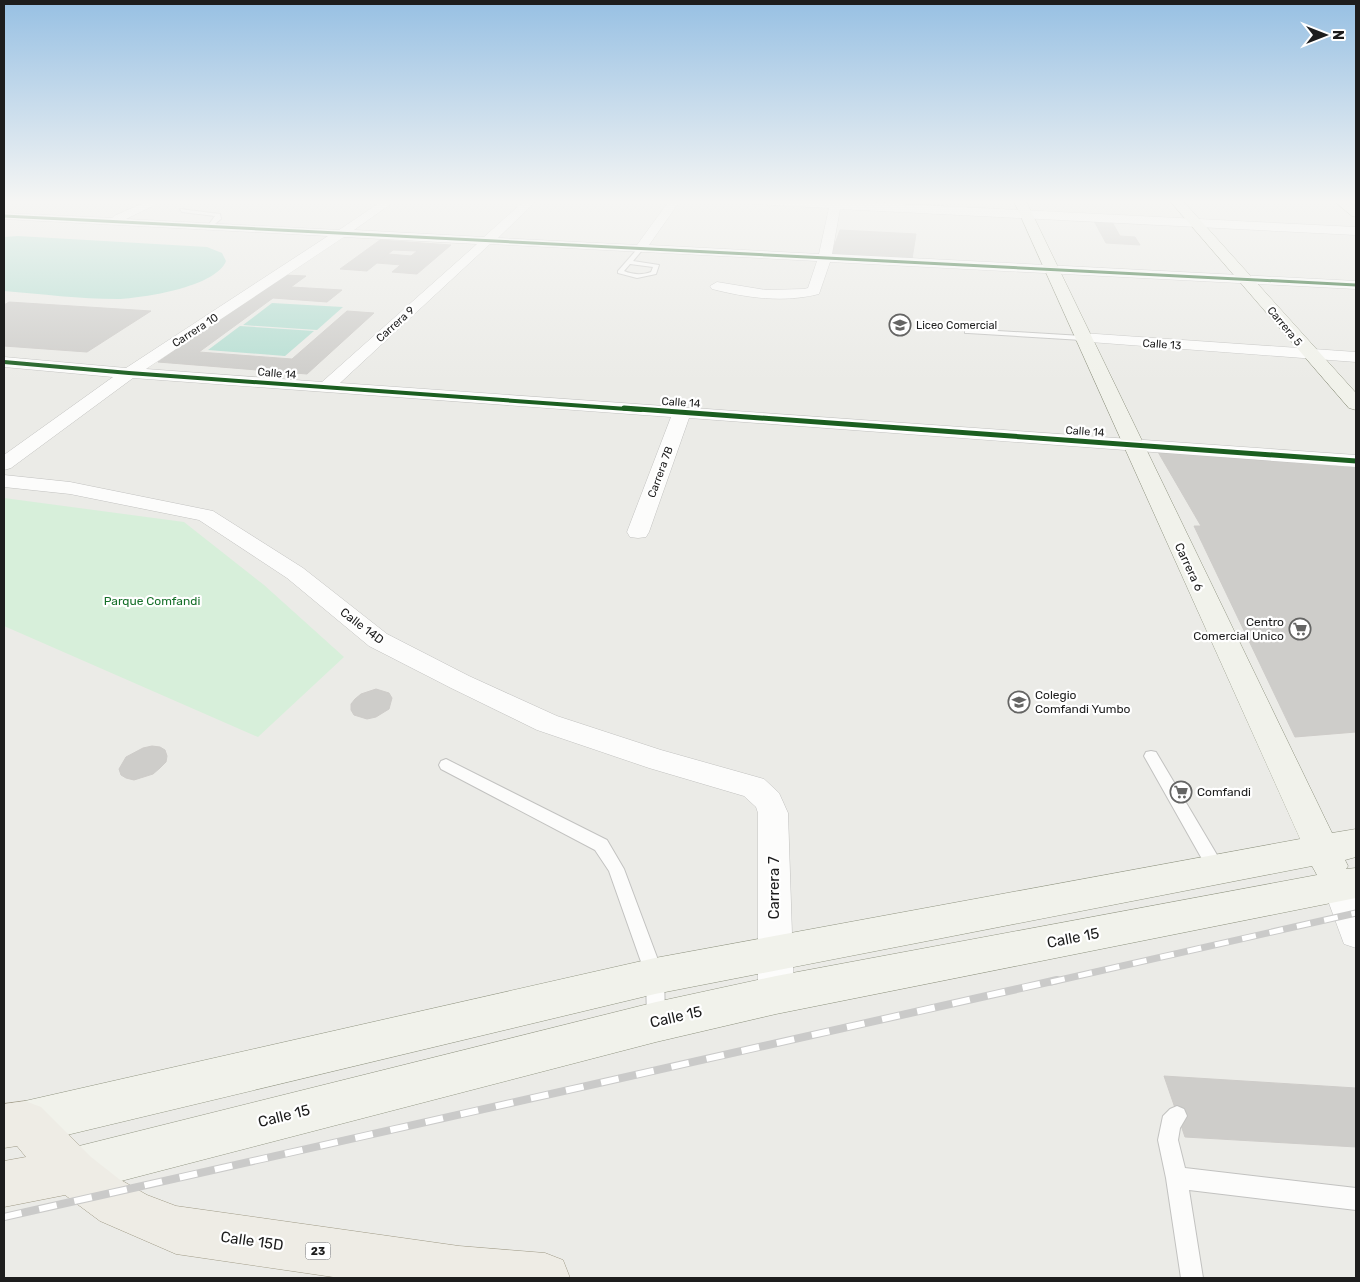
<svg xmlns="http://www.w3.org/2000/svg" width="1360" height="1282" font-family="Rubik,sans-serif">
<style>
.park{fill:#d7efda}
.pitch{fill:#b6ded2}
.building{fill:#cecdca;stroke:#ceccc9}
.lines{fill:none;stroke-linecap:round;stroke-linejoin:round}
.lane-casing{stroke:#c2c2c0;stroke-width:2}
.street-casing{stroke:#c2c2c0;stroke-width:1}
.secondary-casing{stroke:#909481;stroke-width:1}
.primary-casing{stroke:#9f9a86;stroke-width:1}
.lane{fill:#fcfcfb;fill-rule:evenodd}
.street{fill:#fcfcfb;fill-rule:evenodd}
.secondary{fill:#f1f2eb;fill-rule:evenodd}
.primary{fill:#eeece5;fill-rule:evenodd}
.rail-far1-casing{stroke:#cacac9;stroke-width:7}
.rail-casing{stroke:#cacac9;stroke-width:8}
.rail-far1{stroke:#fff;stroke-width:5;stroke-dasharray:14;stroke-linecap:butt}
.rail{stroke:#fff;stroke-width:6;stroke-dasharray:18;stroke-linecap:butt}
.cycleway-far2-casing{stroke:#fff;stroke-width:4.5}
.cycleway-far1-casing{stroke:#fff;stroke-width:5.5}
.cycleway-casing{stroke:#fff;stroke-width:8}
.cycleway-far2{stroke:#1b5e20;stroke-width:3}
.cycleway-far1{stroke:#1b5e20;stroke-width:4}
.cycleway{stroke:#1b5e20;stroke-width:5}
.labels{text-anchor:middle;stroke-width:4.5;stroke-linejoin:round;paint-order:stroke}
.far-street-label{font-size:11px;fill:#1d1d1d;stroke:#fff}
.far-poi-label{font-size:11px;fill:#1d1d1d;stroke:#fff;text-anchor:start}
.shield{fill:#fff;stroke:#616161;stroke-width:1}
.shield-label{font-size:11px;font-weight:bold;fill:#1d1d1d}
.street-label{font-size:12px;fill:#1d1d1d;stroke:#fff}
.park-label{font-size:12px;fill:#17702a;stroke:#fff}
.poi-label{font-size:12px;fill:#1d1d1d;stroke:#fff;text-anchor:start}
.near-street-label{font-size:15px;fill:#1d1d1d;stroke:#fff}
</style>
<rect width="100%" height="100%" fill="#ebebe7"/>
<path class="park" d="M 4,498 L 184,522 L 264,585 L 344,657 L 258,737 L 4,626 Z"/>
<path class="pitch" d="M 18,236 L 207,247 L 222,253 L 226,261 C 216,287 143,298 118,299 C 80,299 41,294 4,291 L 4,237 Z
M 272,303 L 343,307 L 317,330 L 243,325 Z
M 240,326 L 314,331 L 285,356 L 208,350 Z"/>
<path class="building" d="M 1094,221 L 1112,222 L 1120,236 L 1135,237 L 1140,245 L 1106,243 Z
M 840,230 L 916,234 L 912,259 L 831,255 Z
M 380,240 L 451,245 L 417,274 L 392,272 L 417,251 L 393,250 L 367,271 L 340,269 Z
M 388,254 L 412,256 L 402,265 L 377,263 Z
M 283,275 L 306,276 L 291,287 L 342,290 L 327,302 L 273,298 L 199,352 L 292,359 L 347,311 L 374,313 L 307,374 L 158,362 Z
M 9,302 L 151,311 L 87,352 L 4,346 L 4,305 Z
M 1158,452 L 1356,468 L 1356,732 L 1295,737 L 1194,526 L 1201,526 Z
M 376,689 L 389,693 L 392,698 L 389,709 L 376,717 L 367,719 L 354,715 L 351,710 L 351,704 L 355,699 L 361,694 Z
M 152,746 L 160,747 L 165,750 L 167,756 L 166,762 L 160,768 L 153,774 L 134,780 L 126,778 L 121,775 L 119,769 L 126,757 L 143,748 Z
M 1164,1076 L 1356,1088 L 1356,1147 L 1185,1137 Z"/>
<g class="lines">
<g class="lane-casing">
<path id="lane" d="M 180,209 L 220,214 L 221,219 L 211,227 L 207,227 L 215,216 L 182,212 Z
M 639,247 L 644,248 L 633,261 L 659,265 L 656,274 L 637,278 L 618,273 L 618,271 ZM 630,264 L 653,267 L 651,272 C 643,275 633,275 624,271 Z
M 965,329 L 1082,336 L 1086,338 L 1082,340 L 968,333 L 965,333 Z
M 1151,751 L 1156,752 L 1223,865 L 1225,870 L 1223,875 L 1217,877 L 1211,875 L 1144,756 L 1146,752 Z
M 446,759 L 607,840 L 624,869 L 664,976 L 665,1019 L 663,1025 L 656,1028 L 649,1025 L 647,1019 L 646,976 L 609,871 L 595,850 L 441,769 L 439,765 L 441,761 Z
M 1177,1106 L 1184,1109 L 1187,1116 L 1180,1128 L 1178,1140 L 1185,1168 L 1356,1188 L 1356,1210 L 1189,1190 L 1203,1278 L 1181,1278 L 1166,1178 L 1158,1140 L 1163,1116 L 1170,1109 Z"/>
</g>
<g class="street-casing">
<path id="street" d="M 148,201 L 163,201 L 126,219 L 339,230 L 382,201 L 395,201 L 354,230 L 484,237 L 524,201 L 536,201 L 498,238 L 637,245 L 669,201 L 680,201 L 649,245 L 819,254 L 829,208 L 755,204 L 750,201 L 841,201 L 1356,227 L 1356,235 L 840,209 L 832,254 L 1356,281 L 1356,289 L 830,262 L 819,294 C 784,303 747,298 712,289 L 710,286 L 717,282 L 766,290 L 804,289 L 808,288 L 817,261 L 490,244 L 340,383 L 1356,455 L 1356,467 L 689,418 L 649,532 L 646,537 L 638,538 L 630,537 L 627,532 L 671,417 L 133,378 L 11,468 L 4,470 L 4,455 L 113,377 L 4,367 L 4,357 L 126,368 L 328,236 L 4,219 L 4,213 L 112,218 L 114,216 ZM 344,237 L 477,244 L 322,382 L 146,369 Z
M 1082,333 L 1356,352 L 1356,362 L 1077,341 L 1074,338 L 1077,335 Z
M 4,475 L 70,482 L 213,511 L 303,568 L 387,634 L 469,676 L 557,716 L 661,750 L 764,779 L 779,793 L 788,813 L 794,995 L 789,1007 L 776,1012 L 763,1007 L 758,995 L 758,813 L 756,807 L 744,796 L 649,768 L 537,730 L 451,688 L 369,646 L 287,578 L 199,520 L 70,494 L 4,487 Z
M 1339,873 L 1351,877 L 1356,889 L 1356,948 L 1344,944 L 1323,887 L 1327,877 Z"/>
</g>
<g class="secondary-casing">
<path id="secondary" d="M 1014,201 L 1026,201 L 1332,833 L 1356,829 L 1356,857 L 1345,860 L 1348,866 L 1346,869 L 1356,868 L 1356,898 L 776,1014 L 656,1042 L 71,1194 L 55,1187 L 48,1171 L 55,1155 L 71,1148 L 656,1002 L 776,976 L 1317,875 L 1312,866 L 655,994 L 25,1145 L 9,1139 L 4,1121 L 9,1107 L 25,1101 L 655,958 L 1300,839 Z
M 1170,201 L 1183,201 L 1356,393 L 1356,410 L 1349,408 Z
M 1334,201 L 1348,201 L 1356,207 L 1356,217 L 1352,216 Z"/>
</g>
<g class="primary-casing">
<path id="primary" d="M 25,1101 L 41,1107 L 91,1157 L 119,1179 L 147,1195 L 176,1206 L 459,1246 L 545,1253 L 563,1260 L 570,1278 L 340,1278 L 176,1254 L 100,1221 L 65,1195 L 4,1207 L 4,1161 L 26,1157 L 17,1146 L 4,1148 L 4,1104 Z"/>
</g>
<use href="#lane" class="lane"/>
<use href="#street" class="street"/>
<use href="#secondary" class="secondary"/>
<use href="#primary" class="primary"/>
<g class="rail-far1-casing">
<path id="rail-far1" d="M 1051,982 L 1356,913"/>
</g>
<g class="rail-casing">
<path id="rail" d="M 4,1217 L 1057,980"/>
</g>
<use href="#rail-far1" class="rail-far1"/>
<use href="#rail" class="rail"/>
<g class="cycleway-far2-casing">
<path id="cycleway-far2" d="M 4,216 L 1356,285"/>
</g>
<g class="cycleway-far1-casing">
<path id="cycleway-far1" d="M 4,362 L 129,373 L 641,410"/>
</g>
<g class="cycleway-casing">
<path id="cycleway" d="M 624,408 L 1356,461"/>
</g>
<use href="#cycleway-far2" class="cycleway-far2"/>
<use href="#cycleway-far1" class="cycleway-far1"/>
<use href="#cycleway" class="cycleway"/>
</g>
<linearGradient id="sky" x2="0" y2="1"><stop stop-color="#97c0e3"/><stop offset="0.53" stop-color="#f6f6f4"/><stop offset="1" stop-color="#f6f6f4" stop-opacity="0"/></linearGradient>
<rect width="1360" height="381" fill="url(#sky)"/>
<defs>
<g id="school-ring" transform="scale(1.125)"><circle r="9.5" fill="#fff" stroke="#656564" stroke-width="1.5"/><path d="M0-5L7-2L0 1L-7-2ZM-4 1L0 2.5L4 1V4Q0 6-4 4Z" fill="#656564"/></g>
<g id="supermarket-ring" transform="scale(1.125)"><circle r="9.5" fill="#fff" stroke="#656564" stroke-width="1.5"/><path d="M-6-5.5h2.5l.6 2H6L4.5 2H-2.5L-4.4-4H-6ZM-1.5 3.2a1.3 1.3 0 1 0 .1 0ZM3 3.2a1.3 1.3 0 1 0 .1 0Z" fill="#656564"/></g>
</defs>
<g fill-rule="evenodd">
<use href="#school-ring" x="900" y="325"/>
<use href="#supermarket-ring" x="1300" y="629"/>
<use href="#school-ring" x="1019" y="702"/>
<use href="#supermarket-ring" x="1181" y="792"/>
</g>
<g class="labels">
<g class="far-street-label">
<text transform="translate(395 324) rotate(-42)" y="4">Carrera 9</text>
<text transform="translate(1285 326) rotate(50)" y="4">Carrera 5</text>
<text transform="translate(195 330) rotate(-33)" y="4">Carrera 10</text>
<text transform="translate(1162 344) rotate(4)" y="4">Calle 13</text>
<text transform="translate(277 373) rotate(5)" y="4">Calle 14</text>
<text transform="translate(681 402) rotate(4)" y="4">Calle 14</text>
<text transform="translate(1085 431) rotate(4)" y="4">Calle 14</text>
<text transform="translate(660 472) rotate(-70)" y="4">Carrera 7B</text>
</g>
<g class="far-poi-label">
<text x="916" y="329">Liceo Comercial</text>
</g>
<rect class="shield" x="305.5" y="1242.5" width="25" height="17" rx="4"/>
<g class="shield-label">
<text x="318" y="1255">23</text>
</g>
<g class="street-label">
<text transform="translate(1189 567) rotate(65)" y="4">Carrera 6</text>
<text transform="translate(362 626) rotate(37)" y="4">Calle 14D</text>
</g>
<g class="park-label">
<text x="152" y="605">Parque Comfandi</text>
</g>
<g class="poi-label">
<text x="1284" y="626" text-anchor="end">Centro<tspan x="1284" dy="14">Comercial Unico</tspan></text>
<text x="1035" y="699">Colegio<tspan x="1035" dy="14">Comfandi Yumbo</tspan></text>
<text x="1197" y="796">Comfandi</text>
</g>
<g class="near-street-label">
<text transform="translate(774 888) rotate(-90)" y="5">Carrera 7</text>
<text transform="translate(1073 938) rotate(-11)" y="5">Calle 15</text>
<text transform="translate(676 1017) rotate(-13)" y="5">Calle 15</text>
<text transform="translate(284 1116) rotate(-14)" y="5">Calle 15</text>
<text transform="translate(252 1241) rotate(8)" y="5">Calle 15D</text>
</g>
</g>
<rect width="1360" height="1282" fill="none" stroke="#1d1d1d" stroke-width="10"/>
<g transform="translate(1325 35) rotate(90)" stroke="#ffffff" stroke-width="4" paint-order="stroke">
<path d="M0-4L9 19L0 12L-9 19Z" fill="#1d1d1d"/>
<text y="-8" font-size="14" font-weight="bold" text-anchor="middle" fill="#1d1d1d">N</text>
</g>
</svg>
